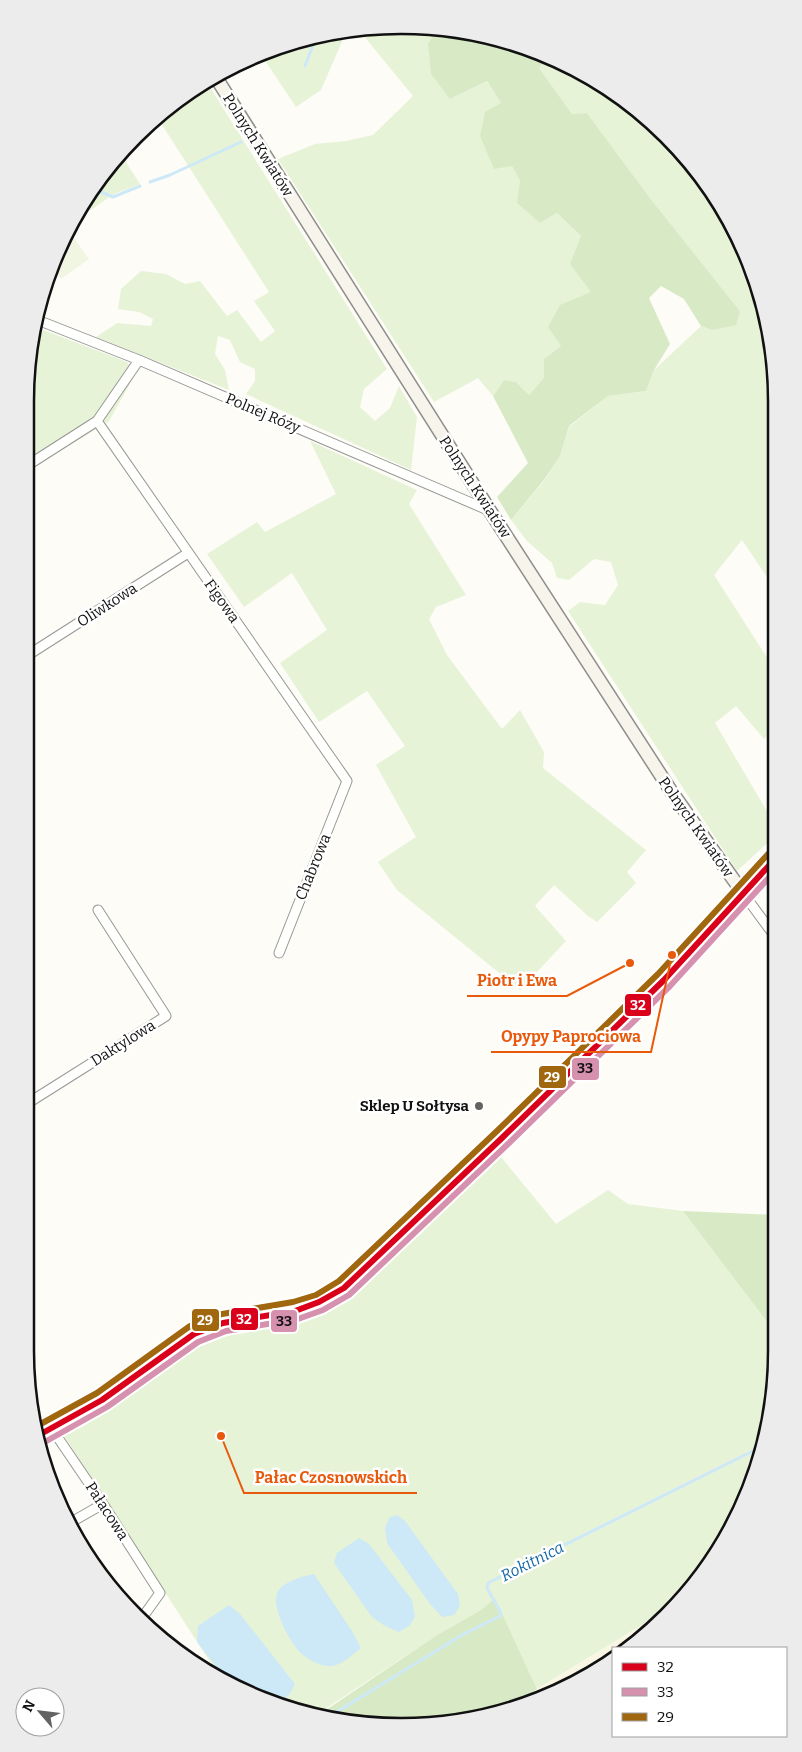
<svg xmlns="http://www.w3.org/2000/svg" width="802" height="1752" font-family="Bitter,serif">
<style>
.farmland{fill:#f9f7e4}
.green{fill:#e7f3d7}
.forest{fill:#d8eac5}
.pitch{fill:#f0f6e1}
.water{fill:#cde8f7}
.lines{fill:none;stroke-linecap:round;stroke-linejoin:round}
.stream{stroke:#cde8f7;stroke-width:3}
.street-casing{stroke:#979795;stroke-width:11}
.secondary-casing{stroke:#8e8d8b;stroke-width:15}
.street{stroke:#fffffe;stroke-width:9}
.secondary{stroke:#f6f4eb;stroke-width:12}
.bus-1-casing{stroke:#fff;stroke-width:10}
.bus-2-casing{stroke:#fff;stroke-width:10}
.bus-3-casing{stroke:#fff;stroke-width:10}
.bus-1{stroke:#da001b;stroke-width:6}
.bus-2{stroke:#d691af;stroke-width:6}
.bus-3{stroke:#a0670e;stroke-width:6}
.poi-dot{fill:#646362;stroke:#fff;stroke-width:2}
.labels{text-anchor:middle;stroke-width:5;stroke-linejoin:round;paint-order:stroke}
.street-label{font-size:15px;fill:#111;stroke:#fff}
.poi-label{font-size:15px;font-weight:bold;fill:#111;stroke:#fff;text-anchor:end}
.water-label{font-size:16px;font-style:italic;fill:#1768a6;stroke:#fff}
.rim{fill:none;stroke:#111;stroke-width:2.5}
.leader{fill:none;stroke:#e8590c;stroke-width:2}
.callout-dot{fill:#e8590c;stroke:#fff;stroke-width:2}
.callout-label{font-size:16px;text-anchor:middle;font-weight:bold;fill:#e8590c;stroke:#fff;stroke-width:5;stroke-linejoin:round;paint-order:stroke}
.line-badge{stroke:#fff;stroke-width:2}
.badge-label{font-size:14px;text-anchor:middle;font-weight:bold;fill:#fff}
.pale-badge-label{font-size:14px;text-anchor:middle;font-weight:bold;fill:#111}
</style>
<rect width="100%" height="100%" fill="#fdfcf7"/>
<path class="farmland" d="M 682,1600 L 624,1648 L 613,1648 L 613,1657 L 589,1677 L 536,1697 L 533,1692 Z"/>
<path class="green" d="M 401,25 L 438,29 L 428,43 L 450,99 L 487,81 L 501,103 L 512,166 L 520,181 L 518,203 L 540,223 L 557,213 L 581,236 L 591,292 L 561,346 L 544,359 L 545,378 L 529,395 L 516,382 L 504,380 L 493,396 L 478,378 L 434,402 L 278,159 L 315,144 L 346,141 L 373,135 L 413,96 L 358,29 Z
M 347,30 L 321,90 L 296,107 L 260,53 L 327,32 Z
M 548,56 L 630,103 L 699,172 L 748,257 L 774,352 L 774,575 L 769,580 L 742,540 L 714,575 L 775,670 L 775,730 L 764,739 L 736,706 L 715,723 L 775,825 L 775,836 L 737,871 L 568,611 L 580,602 L 605,605 L 618,585 L 611,562 L 594,559 L 569,580 L 557,578 L 552,563 L 527,541 L 511,520 L 544,481 L 560,456 L 569,427 L 608,396 L 646,391 L 654,370 L 701,326 L 712,330 L 740,311 L 650,198 L 587,113 L 572,114 L 538,67 Z
M 206,81 L 387,369 L 364,389 L 360,407 L 375,421 L 390,408 L 399,386 L 417,417 L 411,470 L 246,394 L 255,381 L 255,369 L 240,362 L 230,340 L 218,336 L 215,354 L 225,370 L 229,390 L 96,337 L 117,323 L 151,326 L 153,319 L 139,312 L 118,309 L 121,289 L 141,271 L 166,274 L 185,284 L 200,281 L 227,316 L 237,310 L 261,342 L 275,331 L 254,301 L 269,292 L 157,117 L 192,89 Z
M 120,153 L 140,184 L 114,194 L 72,223 L 88,192 Z
M 33,326 L 127,362 L 135,375 L 109,421 L 25,473 L 25,401 Z
M 310,441 L 417,490 L 409,504 L 466,595 L 436,607 L 429,619 L 447,655 L 502,729 L 520,710 L 544,752 L 543,768 L 646,850 L 627,872 L 636,883 L 597,922 L 588,916 L 554,885 L 535,906 L 566,941 L 520,990 L 397,890 L 378,862 L 416,837 L 376,765 L 405,746 L 367,691 L 319,722 L 280,663 L 327,630 L 292,573 L 244,607 L 207,554 L 257,522 L 265,532 L 336,494 Z
M 497,1152 L 556,1224 L 608,1190 L 628,1204 L 683,1211 L 777,1335 L 777,1351 L 770,1424 L 748,1495 L 684,1599 L 537,1689 L 495,1598 L 481,1610 L 437,1635 L 316,1715 L 221,1679 L 63,1434 L 188,1348 L 222,1332 L 292,1326 L 337,1306 L 402,1251 Z"/>
<path class="forest" d="M 438,29 L 474,32 L 548,56 L 539,68 L 572,114 L 587,113 L 650,198 L 740,311 L 736,325 L 712,330 L 701,326 L 684,299 L 661,286 L 649,298 L 670,344 L 654,370 L 646,391 L 608,396 L 569,426 L 560,456 L 544,480 L 511,520 L 497,497 L 528,463 L 493,396 L 504,380 L 516,382 L 529,395 L 544,378 L 544,359 L 561,346 L 548,327 L 560,305 L 591,292 L 570,264 L 581,236 L 557,213 L 540,223 L 517,203 L 520,181 L 512,166 L 494,169 L 480,136 L 485,112 L 501,103 L 487,81 L 450,99 L 431,74 L 428,43 Z
M 683,1211 L 777,1215 L 777,1335 Z
M 495,1598 L 537,1689 L 533,1692 L 536,1697 L 474,1720 L 401,1727 L 328,1720 L 317,1716 L 437,1635 L 481,1610 Z"/>
<path class="pitch" d="M 68,230 L 89,259 L 61,279 L 51,265 Z"/>
<path class="water" d="M 397,1515 L 405,1521 L 458,1594 L 460,1606 L 454,1615 L 442,1617 L 430,1604 L 387,1543 L 385,1528 L 389,1518 Z
M 359,1538 L 369,1544 L 412,1600 L 415,1617 L 409,1626 L 399,1632 L 385,1626 L 372,1617 L 334,1563 L 337,1553 Z
M 314,1574 L 352,1631 L 361,1648 C 353,1654 342,1665 332,1666 C 322,1667 311,1661 303,1655 C 291,1646 268,1603 279,1590 C 285,1581 304,1576 314,1574 Z
M 229,1605 L 240,1614 L 295,1684 L 290,1694 L 280,1702 L 229,1683 L 197,1642 L 198,1626 Z"/>
<g class="lines">
<path class="stream" d="M 305,66 L 317,35
M 150,182 L 170,175 L 241,142
M 92,188 L 113,197 L 140,186
M 325,1719 L 462,1635 L 500,1616 L 501,1613 L 487,1588 L 488,1583 L 763,1446"/>
<g class="street-casing">
<path id="street" d="M 35,319 L 139,360 L 490,511
M 97,421 L 347,781 L 279,953
M 25,467 L 97,421 L 139,360
M 25,657 L 188,553
M 743,893 L 776,938
M 25,1105 L 166,1016 L 98,910
M 52,1429 L 103,1504 L 160,1593 L 142,1618
M 68,1524 L 103,1504"/>
</g>
<g class="secondary-casing">
<path id="secondary" d="M 215,76 L 490,511 L 671,791 L 743,893
M 39,1435 L 102,1400 L 194,1334 C 234,1313 270,1321 310,1306 C 323,1302 333,1295 344,1288 L 503,1137 L 664,980 L 775,859"/>
</g>
<use href="#street" class="street"/>
<use href="#secondary" class="secondary"/>
<g class="bus-1-casing">
<path id="bus-1" d="M 39,1435 L 102,1400 L 194,1334 L 223,1323 L 295,1311 L 319,1302 L 344,1288 L 503,1137 L 664,980 L 775,859"/>
</g>
<g class="bus-2-casing">
<path id="bus-2" d="M 43,1443 L 107,1407 L 198,1342 L 226,1331 L 298,1319 L 323,1310 L 349,1295 L 509,1143 L 670,986 L 775,871"/>
</g>
<g class="bus-3-casing">
<path id="bus-3" d="M 37,1426 L 97,1393 L 190,1326 L 222,1314 L 293,1302 L 316,1295 L 339,1281 L 497,1131 L 658,974 L 769,853"/>
</g>
<use href="#bus-1" class="bus-1"/>
<use href="#bus-2" class="bus-2"/>
<use href="#bus-3" class="bus-3"/>
</g>
<circle class="poi-dot" cx="479" cy="1106" r="5"/>
<g class="labels">
<g class="street-label">
<text transform="translate(258 145) rotate(58)" y="5">Polnych Kwiatów</text>
<text transform="translate(263 413) rotate(23)" y="5">Polnej Róży</text>
<text transform="translate(475 487) rotate(57)" y="5">Polnych Kwiatów</text>
<text transform="translate(222 601) rotate(55)" y="5">Figowa</text>
<text transform="translate(107 605) rotate(-33)" y="5">Oliwkowa</text>
<text transform="translate(696 827) rotate(55)" y="5">Polnych Kwiatów</text>
<text transform="translate(313 867) rotate(-68)" y="5">Chabrowa</text>
<text transform="translate(123 1043) rotate(-32)" y="5">Daktylowa</text>
<text transform="translate(107 1511) rotate(57)" y="5">Pałacowa</text>
</g>
<g class="poi-label">
<text x="469" y="1111">Sklep U Sołtysa</text>
</g>
<g class="water-label">
<text transform="translate(532 1561) rotate(-27)" y="6">Rokitnica</text>
</g>
</g>
<path d="M0 0H802V1752H0ZM401 34H401A367 367 0 0 1 768 401V1351A367 367 0 0 1 401 1718H401A367 367 0 0 1 34 1351V401A367 367 0 0 1 401 34Z" fill="#ececec" fill-rule="evenodd"/>
<path class="rim" d="M401 34H401A367 367 0 0 1 768 401V1351A367 367 0 0 1 401 1718H401A367 367 0 0 1 34 1351V401A367 367 0 0 1 401 34Z"/>
<path class="leader" d="M630 963L567 996H467M672 955L651 1052H491M221 1436L244 1493H417"/>
<g class="callout-dot">
<circle cx="630" cy="963" r="5"/>
<circle cx="672" cy="955" r="5"/>
<circle cx="221" cy="1436" r="5"/>
</g>
<g class="callout-label">
<text x="517" y="986">Piotr i Ewa</text>
<text x="571" y="1042">Opypy Paprociowa</text>
<text x="331" y="1483">Pałac Czosnowskich</text>
</g>
<g class="line-badge">
<rect x="624" y="993" width="28" height="24" rx="5" fill="#da001b"/>
<rect x="571" y="1057" width="29" height="24" rx="5" fill="#d691af"/>
<rect x="538" y="1065" width="29" height="24" rx="5" fill="#a0670e"/>
<rect x="230" y="1307" width="29" height="24" rx="5" fill="#da001b"/>
<rect x="191" y="1308" width="29" height="24" rx="5" fill="#a0670e"/>
<rect x="270" y="1309" width="28" height="24" rx="5" fill="#d691af"/>
</g>
<g class="badge-label">
<text x="638" y="1010">32</text>
<text x="552" y="1082">29</text>
<text x="244" y="1324">32</text>
<text x="205" y="1325">29</text>
</g>
<g class="pale-badge-label">
<text x="585" y="1073">33</text>
<text x="284" y="1326">33</text>
</g>
<rect x="612" y="1647" width="175" height="90" fill="#ffffff" stroke="#a0a0a0"/>
<rect x="622" y="1663" width="25" height="8" fill="#da001b" stroke="#a0a0a0"/>
<text x="657" y="1672" font-size="15" fill="#111111">32</text>
<rect x="622" y="1688" width="25" height="8" fill="#d691af" stroke="#a0a0a0"/>
<text x="657" y="1697" font-size="15" fill="#111111">33</text>
<rect x="622" y="1713" width="25" height="8" fill="#a0670e" stroke="#a0a0a0"/>
<text x="657" y="1722" font-size="15" fill="#111111">29</text>
<g transform="translate(40 1712) rotate(298)"><circle r="24" fill="#ffffff" stroke="#a0a0a0"/>
<path d="M0-4L9 19L0 12L-9 19Z" fill="#646362"/>
<text y="-8" font-size="14" font-weight="bold" text-anchor="middle" fill="#111111">N</text>
</g>
</svg>
